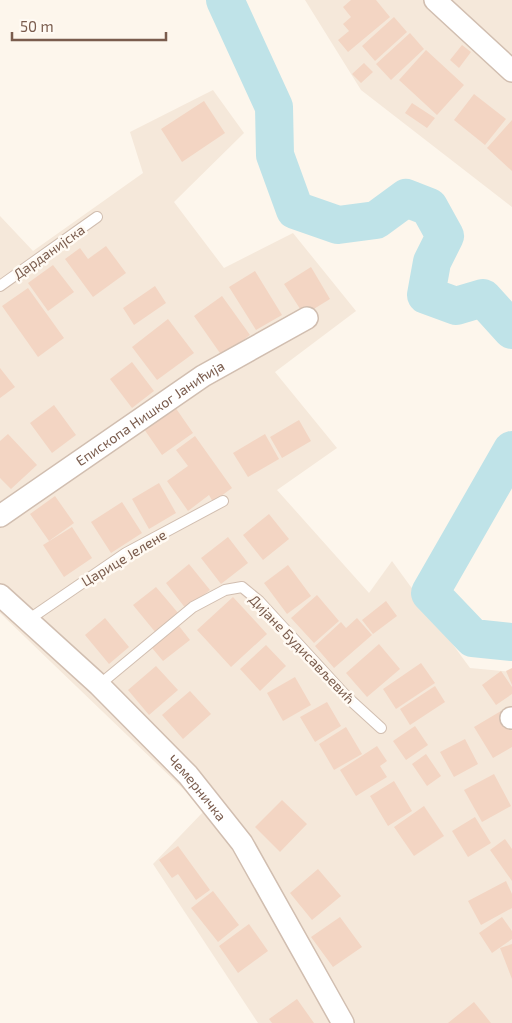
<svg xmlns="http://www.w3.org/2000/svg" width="512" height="1023" font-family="'Exo 2',sans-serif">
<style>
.residential{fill:#f5e8da}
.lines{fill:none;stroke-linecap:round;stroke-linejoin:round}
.river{stroke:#bfe3e8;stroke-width:38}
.building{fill:#f3d5c3}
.service-casing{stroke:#d1beb0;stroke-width:12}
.minor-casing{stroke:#d1beb0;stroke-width:24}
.service{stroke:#fff;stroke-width:10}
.minor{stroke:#fff;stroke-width:21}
.labels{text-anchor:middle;stroke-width:5;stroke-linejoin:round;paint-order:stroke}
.street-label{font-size:14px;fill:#7a5c4d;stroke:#fffaf3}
</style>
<rect width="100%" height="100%" fill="#fdf6ec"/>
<path class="residential" d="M 305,0 L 512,0 L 512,207 L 361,90 Z
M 213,90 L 244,133 L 174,202 L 224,268 L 293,233 L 356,311 L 275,372 L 337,448 L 277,490 L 369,593 L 392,561 L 470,668 L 512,672 L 512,1023 L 258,1023 L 153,864 L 205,810 L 0,613 L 0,216 L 33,251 L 143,173 L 130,132 Z"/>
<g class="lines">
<path class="river" d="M 225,0 L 274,107 L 275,155 L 295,210 L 338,225 L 376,220 L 406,198 L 429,207 L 445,236 L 432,262 L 426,295 L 456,306 L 483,298 L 512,330
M 512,450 L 430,593 L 473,638 L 512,642"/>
</g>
<path class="building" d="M 351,0 L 376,0 L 390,17 L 348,52 L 338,40 L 349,31 L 343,24 L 351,17 L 343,7 Z
M 394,17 L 407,32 L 375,61 L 362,46 Z
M 410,33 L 424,49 L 391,80 L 376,64 Z
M 462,45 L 471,52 L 459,68 L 450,60 Z
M 426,50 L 464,85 L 437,115 L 399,80 Z
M 364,63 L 373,72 L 361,83 L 352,74 Z
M 474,94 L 506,119 L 485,145 L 454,120 Z
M 204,101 L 225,133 L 182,162 L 161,129 Z
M 412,103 L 435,118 L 427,128 L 405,113 Z
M 512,120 L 512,171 L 487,148 Z
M 106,246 L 126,273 L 93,297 L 65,259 L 80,248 L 88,259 Z
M 53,265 L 74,292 L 48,311 L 28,283 Z
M 311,267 L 330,299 L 304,315 L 284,284 Z
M 255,271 L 282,315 L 256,330 L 229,287 Z
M 155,286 L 166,303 L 134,325 L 123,308 Z
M 28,288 L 64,338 L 38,357 L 2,306 Z
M 222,296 L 250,335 L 222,356 L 194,316 Z
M 168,319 L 194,353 L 157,380 L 132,347 Z
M 132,362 L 154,391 L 132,408 L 110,379 Z
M 0,368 L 15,387 L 0,398 Z
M 54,405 L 76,435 L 52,453 L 30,423 Z
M 175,407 L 193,433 L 162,455 L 144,429 Z
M 299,420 L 311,441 L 282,458 L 270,437 Z
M 8,434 L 37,465 L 11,489 L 0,478 L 0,441 Z
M 265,434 L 279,459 L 248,477 L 233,453 Z
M 195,436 L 232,488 L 213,502 L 209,495 L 188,511 L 167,481 L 188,466 L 176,450 Z
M 159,483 L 176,513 L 149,529 L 132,499 Z
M 55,496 L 74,523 L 49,541 L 30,514 Z
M 122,502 L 142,533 L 111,553 L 91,522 Z
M 269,514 L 289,539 L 263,560 L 243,535 Z
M 72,527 L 92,558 L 64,577 L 43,545 Z
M 228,537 L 248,563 L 221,584 L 201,558 Z
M 189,564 L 210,590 L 186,609 L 166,583 Z
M 288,565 L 311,596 L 287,614 L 264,583 Z
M 156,587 L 179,614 L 156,633 L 133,605 Z
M 317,595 L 339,621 L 314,643 L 291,618 Z
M 233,597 L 267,634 L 231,667 L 197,630 Z
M 386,601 L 397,616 L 373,634 L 362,620 Z
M 105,618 L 129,647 L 109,664 L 85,635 Z
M 357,618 L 372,635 L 334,668 L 315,646 L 341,622 L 346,628 Z
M 179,626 L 190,640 L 163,661 L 152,648 Z
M 379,644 L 400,669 L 367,697 L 346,673 Z
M 266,645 L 286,666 L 260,691 L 240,669 Z
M 421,663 L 435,683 L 396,709 L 383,689 Z
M 156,666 L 178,690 L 149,715 L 128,690 Z
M 512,668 L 512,685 L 506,671 Z
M 501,671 L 512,687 L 512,694 L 496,705 L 482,685 Z
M 295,677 L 311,705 L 283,721 L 267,693 Z
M 435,686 L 445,702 L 410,725 L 400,709 Z
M 190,691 L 211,714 L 183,739 L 162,715 Z
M 327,702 L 341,726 L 315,742 L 300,717 Z
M 501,711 L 512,731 L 512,747 L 493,758 L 474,727 Z
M 415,726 L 428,745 L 406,760 L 393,741 Z
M 346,727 L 362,754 L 334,770 L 319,744 Z
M 465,739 L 478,764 L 454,777 L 440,752 Z
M 377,746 L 387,761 L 380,766 L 387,777 L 356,796 L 340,770 Z
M 426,754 L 441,776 L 427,786 L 412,764 Z
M 494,774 L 511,806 L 482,822 L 464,790 Z
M 394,781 L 412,811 L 388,826 L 370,796 Z
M 282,800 L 307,824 L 280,852 L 255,827 Z
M 424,806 L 444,836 L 414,856 L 394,827 Z
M 475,817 L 491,843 L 468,857 L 452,831 Z
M 505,839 L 512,849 L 512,881 L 490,850 Z
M 178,846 L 210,890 L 196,900 L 178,874 L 172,878 L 159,860 Z
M 318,869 L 341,896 L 312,920 L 290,893 Z
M 506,881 L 512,894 L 512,908 L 481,925 L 468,901 Z
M 213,891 L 239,925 L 218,942 L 191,908 Z
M 340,917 L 362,947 L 333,967 L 311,937 Z
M 502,917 L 512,931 L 512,939 L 492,953 L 479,933 Z
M 249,924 L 268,951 L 238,973 L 219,946 Z
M 512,944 L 512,979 L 500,948 Z
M 297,999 L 314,1023 L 272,1023 L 269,1019 Z
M 474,1002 L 491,1023 L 448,1023 Z"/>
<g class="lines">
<g class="service-casing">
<path id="service" d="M 0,286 L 97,217
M 28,620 L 126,553 L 223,501
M 99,685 L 193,607 L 225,590 L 242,587 L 259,601 L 347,697 L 381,728"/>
</g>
<g class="minor-casing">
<g id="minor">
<path d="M 435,0 L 512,71"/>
<path id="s1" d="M 0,516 L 203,376 L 307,318"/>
<path id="s2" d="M 0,595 L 99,685 L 188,775 L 242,843 L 343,1023"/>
<path d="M 511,718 L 512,718"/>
</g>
</g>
<use href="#service" class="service"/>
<use href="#minor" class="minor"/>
</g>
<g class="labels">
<g class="street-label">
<text transform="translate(49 252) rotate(-35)" y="5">Дарданијска</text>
<text dy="5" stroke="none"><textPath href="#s1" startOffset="182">Епископа Нишког Јанићија</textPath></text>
<text transform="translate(124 558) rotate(-31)" y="5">Царице Јелене</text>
<text transform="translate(302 649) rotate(46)" y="5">Дијане Будисављевић</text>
<text dy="5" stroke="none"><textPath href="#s2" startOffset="276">Чемерничка</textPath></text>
</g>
</g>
<path d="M12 32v8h154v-8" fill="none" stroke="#7a5c4d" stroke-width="2.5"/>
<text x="20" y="32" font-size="15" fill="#7a5c4d" stroke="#fffaf3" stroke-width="4" paint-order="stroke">50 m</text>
</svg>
